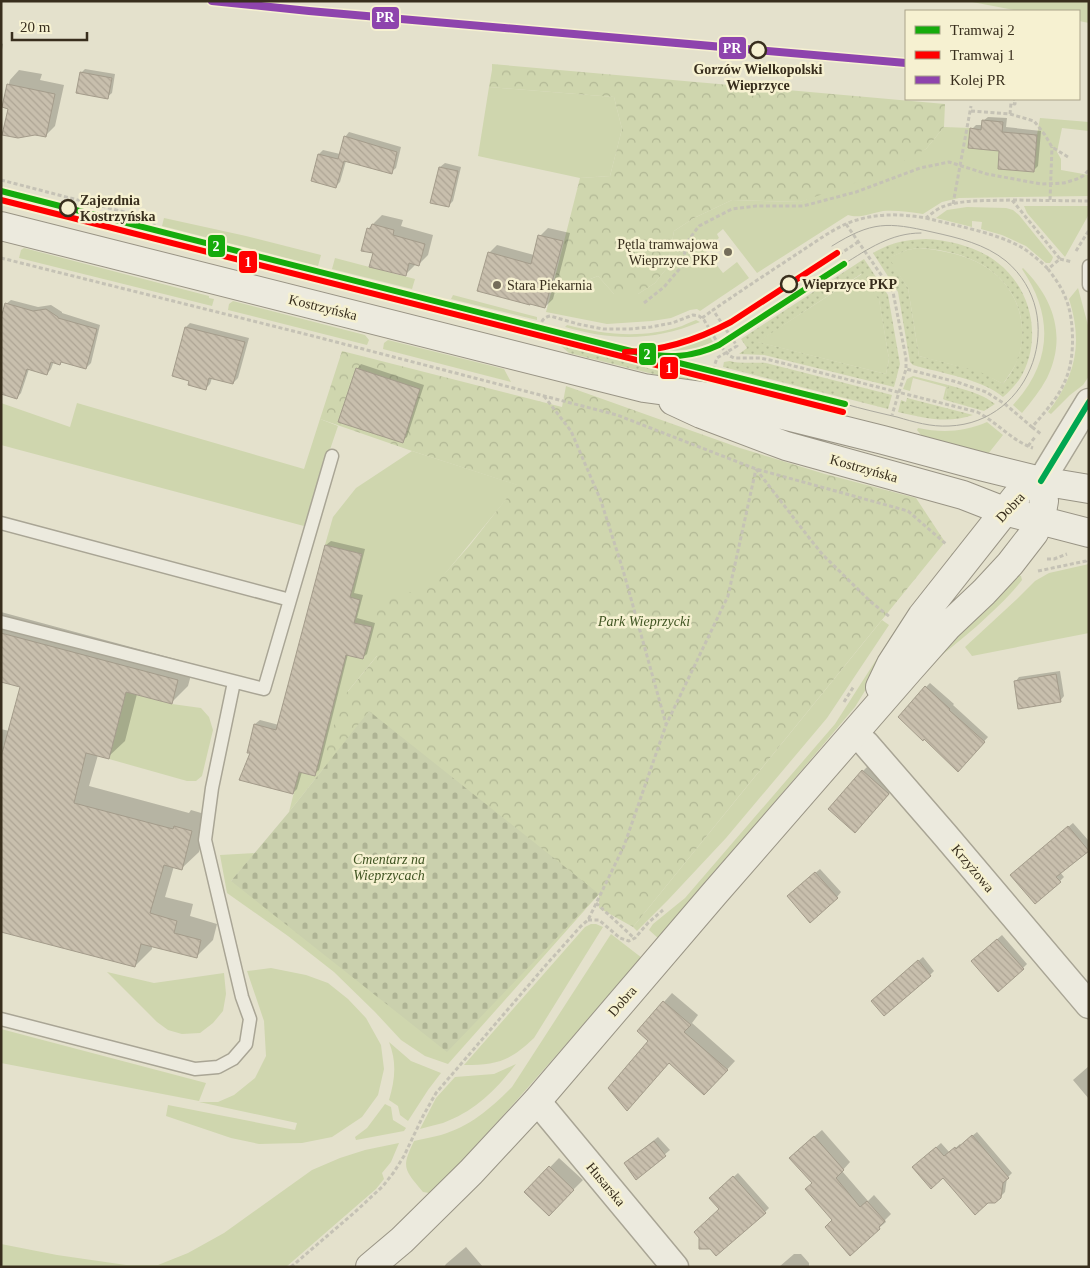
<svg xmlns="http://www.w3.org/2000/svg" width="1090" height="1268" font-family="Georgia,serif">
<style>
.grass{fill:#cfd6ae}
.forest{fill:url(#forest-crowns)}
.cemetery{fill:url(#cemetery-stones)}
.garden{fill:url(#garden-dots);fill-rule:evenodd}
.shadow{fill:#0003}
.building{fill:url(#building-back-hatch);stroke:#a49c8b}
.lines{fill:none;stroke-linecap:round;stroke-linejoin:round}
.lane-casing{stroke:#a9a595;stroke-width:15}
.street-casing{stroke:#a9a595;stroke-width:29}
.secondary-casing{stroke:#999485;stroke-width:30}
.path{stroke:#c5c2b5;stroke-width:3;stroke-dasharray:4 2.5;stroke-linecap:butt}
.lane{stroke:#eceade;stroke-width:12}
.street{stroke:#eceade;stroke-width:26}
.secondary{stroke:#eceade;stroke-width:28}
.tram{stroke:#aba99e;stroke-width:1}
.bus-1-casing{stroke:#f6f1d1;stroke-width:10}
.bus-1{stroke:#00a651;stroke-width:6}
.rail-1-casing{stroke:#f6f1d1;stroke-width:11}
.rail-1{stroke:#8e44ad;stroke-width:8}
.tram-1-casing{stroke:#f6f1d1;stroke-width:10}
.tram-2-casing{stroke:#f6f1d1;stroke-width:10}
.tram-1{stroke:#16ab0c;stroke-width:6}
.tram-2{stroke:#f00;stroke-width:6}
.stop-dot{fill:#f6f1d1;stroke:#382e1d;stroke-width:2.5}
.poi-dot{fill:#746d5a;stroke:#f6f1d1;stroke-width:2}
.labels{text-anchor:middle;stroke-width:5;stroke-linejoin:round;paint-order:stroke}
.stop-label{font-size:14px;font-weight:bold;fill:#382e1d;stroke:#f6f1d1;text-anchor:start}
.poi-label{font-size:14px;fill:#382e1d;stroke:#f6f1d1;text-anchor:end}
.street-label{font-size:14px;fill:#382e1d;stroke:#f6f1d1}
.park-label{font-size:14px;font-style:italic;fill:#415523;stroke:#f6f1d1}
.line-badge{stroke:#f6f1d1;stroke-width:2}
.badge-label{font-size:14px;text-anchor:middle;font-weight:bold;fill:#fff}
</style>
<defs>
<pattern id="forest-crowns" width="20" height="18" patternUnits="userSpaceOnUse" patternTransform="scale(1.25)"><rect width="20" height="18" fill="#cfd6ae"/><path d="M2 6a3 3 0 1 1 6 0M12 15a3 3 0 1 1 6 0" fill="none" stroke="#b2b895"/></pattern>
<pattern id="cemetery-stones" width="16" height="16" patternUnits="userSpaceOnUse" patternTransform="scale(1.25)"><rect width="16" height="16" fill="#cad0ad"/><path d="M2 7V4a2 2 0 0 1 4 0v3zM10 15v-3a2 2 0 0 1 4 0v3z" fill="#aeb394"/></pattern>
<pattern id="garden-dots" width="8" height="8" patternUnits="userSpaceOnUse" patternTransform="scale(1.25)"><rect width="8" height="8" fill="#cfd6ae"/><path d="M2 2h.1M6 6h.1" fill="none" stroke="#b2b895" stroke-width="1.8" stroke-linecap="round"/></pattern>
<pattern id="building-back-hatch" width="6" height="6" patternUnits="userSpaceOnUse" patternTransform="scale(1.25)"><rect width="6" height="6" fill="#c8bfad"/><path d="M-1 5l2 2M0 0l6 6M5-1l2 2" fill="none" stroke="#ada494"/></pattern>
</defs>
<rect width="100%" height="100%" fill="#e4e1cc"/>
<path class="grass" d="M 967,1 L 1089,1 L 1089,23 L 1079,21 L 1079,11 L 1019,11 Z
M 489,87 L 614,97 L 622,129 L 610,176 L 580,178 L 478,156 Z
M 1040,118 L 1089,122 L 1089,131 L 1062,128 L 1057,152 L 1061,159 L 1061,170 L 1089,175 L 1089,196 L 959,198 L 942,202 L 923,214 C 910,212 896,210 883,211 C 872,213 859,219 848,215 L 757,273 L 723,229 L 717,234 L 719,238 L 704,249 L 723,273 L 737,262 L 749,278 L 700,311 L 697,309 L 690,310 L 671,318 L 652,321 L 607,324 L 546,312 L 549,301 L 559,291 L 598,276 L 614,294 L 638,294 L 655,283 L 667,268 L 674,231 L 694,218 L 732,200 L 800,202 L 926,149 L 944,127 L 970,128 L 968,148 L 999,151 L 998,169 L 1034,172 L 1037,135 Z
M 1024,206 L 1089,206 L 1089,214 L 1065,257 L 1027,213 Z
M 967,207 L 1006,208 L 1013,210 L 1019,215 L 1053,257 L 1052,260 L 1050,263 L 1046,263 L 1026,246 L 1002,235 L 981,229 L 982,222 L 972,221 L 972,227 L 936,218 L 947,210 Z
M 164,218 L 246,236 L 321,255 L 318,266 L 162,226 Z
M 24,248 L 209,296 L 209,298 L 214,299 L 212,306 L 19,258 L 21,250 Z
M 918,248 C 943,250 974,256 994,273 C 1020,294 1029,330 1017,361 C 1014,369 1008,376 1003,384 C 977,369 948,364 919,356 L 908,288 L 888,258 L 907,250 Z
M 335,258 L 415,279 L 412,289 L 332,269 Z
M 1023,268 C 1054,299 1067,337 1047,378 C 1040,391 1031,402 1022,413 L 1013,405 C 1052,363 1054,316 1022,269 Z
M 862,274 L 879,299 L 889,359 L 886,374 L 757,342 Z
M 1078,288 L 1089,329 L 1089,376 L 1083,385 L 1070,395 L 1051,414 L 1048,412 C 1076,375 1083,343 1069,299 Z
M 453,295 L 537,317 L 537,320 L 451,299 Z
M 233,301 L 365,335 L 369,340 L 367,345 L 228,310 L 229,304 Z
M 696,320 L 700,322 C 654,341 613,341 565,327 L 567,325 C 606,335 642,339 682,326 C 686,324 691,322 696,320 Z
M 707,332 L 713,342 C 691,351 674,352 651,349 L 651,348 C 671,345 689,339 707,332 Z
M 388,340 L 504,369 L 511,382 L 383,349 L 384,343 Z
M 913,376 L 948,385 L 945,400 L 943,399 L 946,387 L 913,378 L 910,391 L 903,389 L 907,379 Z
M 1,403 L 70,427 L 77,403 L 304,469 L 320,419 L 338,426 L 304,526 L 1,445 Z
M 987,422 L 1003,435 L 984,459 L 929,445 L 917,430 L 918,428 C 942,433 964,432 987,422 Z
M 412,451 L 518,485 C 462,554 404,622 348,691 L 369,711 L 289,812 L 299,772 L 314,776 L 346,655 L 363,659 L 372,627 L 354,623 L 350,597 L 361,554 L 325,545 L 333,517 L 356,488 Z
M 952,553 L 961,555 L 895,642 L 855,707 L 659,939 L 649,930 L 653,924 L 685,898 L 835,724 L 901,621 L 946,565 Z
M 1089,564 L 1089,633 L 972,656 L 965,647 L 1017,599 L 1035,581 L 1049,573 Z
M 1018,575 L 1021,576 L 1022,580 C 1009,597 993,611 977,626 C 966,635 955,645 943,654 L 942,653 L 946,647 L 999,596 Z
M 882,620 L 889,625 L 827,718 L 726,838 L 668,900 L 637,931 L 633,927 Z
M 126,692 L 172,704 L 201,708 L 209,717 L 213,730 L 202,776 L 196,781 L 187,781 L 109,759 Z
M 255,853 L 231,881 L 599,894 L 448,1064 L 425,1056 L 401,1040 L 375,1012 L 334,972 L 288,936 L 227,893 L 220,855 Z
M 591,924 L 596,924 L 603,927 L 534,1038 C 510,1061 497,1065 464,1065 L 585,927 Z
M 611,934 L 642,958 L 508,1110 L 434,1191 L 429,1193 L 423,1192 C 404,1169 401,1168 414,1141 C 423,1139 433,1137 441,1135 C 471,1126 491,1108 512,1087 Z
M 271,968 L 306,975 L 328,983 L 348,999 L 366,1018 L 381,1045 L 384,1069 L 378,1095 L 362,1117 L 332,1137 L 302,1143 L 259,1144 L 231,1138 L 166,1116 L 168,1105 L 295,1130 L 297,1123 L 199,1102 L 218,1102 L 234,1095 L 255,1078 L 266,1056 L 264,1021 L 247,971 Z
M 107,972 L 154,983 L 224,973 L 226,994 L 223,1011 L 213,1023 L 200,1033 L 182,1034 L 168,1030 L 157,1022 Z
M 1,1029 L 206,1083 L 199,1101 L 1,1063 Z
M 389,1042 L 411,1061 L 441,1073 L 428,1090 L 408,1121 L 400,1115 L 398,1106 L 389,1100 C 395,1080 397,1062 389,1042 Z
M 516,1064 C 495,1091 475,1111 443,1123 C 435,1125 427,1127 420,1129 L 436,1098 L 455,1077 L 494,1074 Z
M 385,1104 L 391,1107 L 393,1120 L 406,1128 L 404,1131 L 356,1140 L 355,1137 L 367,1128 Z
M 399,1143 L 391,1162 L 382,1173 L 384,1179 L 376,1189 L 286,1267 L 1,1267 L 1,1244 L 57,1255 L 126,1265 L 158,1265 L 188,1253 L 224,1233 L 312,1170 L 340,1158 L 365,1150 Z"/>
<path class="forest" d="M 492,64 L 945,104 L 944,127 L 926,149 L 875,176 L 800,202 L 732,200 L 694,218 L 674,231 L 667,268 L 655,283 L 638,294 L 614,294 L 598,276 L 559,291 L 549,301 L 580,178 L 610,176 L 622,129 L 614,97 L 489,87 L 492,70 Z
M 342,351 L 562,407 L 566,386 L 740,448 L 825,474 L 916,498 L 945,542 L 633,927 L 599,908 L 599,894 L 549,946 L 326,765 L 325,753 L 338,712 L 340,701 L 377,656 L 376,625 L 373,611 L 378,596 L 390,595 L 401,595 L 411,592 L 430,581 L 438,581 L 470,545 L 517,485 L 412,451 L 320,419 Z"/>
<path class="cemetery" d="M 369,711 L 599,894 L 447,1052 L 231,881 L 289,812 Z"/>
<path class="garden" d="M 926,239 C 950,240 980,248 998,263 C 1033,290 1043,342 1019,380 C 1014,386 1009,392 1003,397 C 982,379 940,373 913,365 L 910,362 L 898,292 L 873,253 C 893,242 904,240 926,239 ZM 918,248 C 943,249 974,256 994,273 C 1020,294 1029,330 1017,360 C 1014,369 1009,376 1003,384 L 985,374 L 974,370 L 919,356 L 908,288 L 889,258 L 907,250 Z
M 864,259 L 888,295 L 900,364 L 894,387 L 764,355 L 739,354 L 747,348 L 741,339 ZM 861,274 L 879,300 L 889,359 L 886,374 L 758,342 Z
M 562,339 L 704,375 L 701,386 L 569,353 L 561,346 Z
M 730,361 C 739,364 755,362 766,363 L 892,395 L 888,409 L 723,367 L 724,362 Z
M 948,385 C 965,390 981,393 995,404 L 984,411 L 945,400 Z
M 907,398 L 973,415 C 948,424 924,418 898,412 L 901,400 L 906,402 Z"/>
<path class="shadow" d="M 1,43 L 3,44 L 1,55 Z
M 85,69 L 115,74 L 112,93 L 107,97 L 81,73 Z
M 19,70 L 42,74 L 40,80 L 64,85 L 55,126 L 45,136 L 10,108 L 3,106 L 10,80 Z
M 988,117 L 1007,118 L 1006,127 L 1041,131 L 1038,166 L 1034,170 L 1000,150 L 972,129 L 976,125 L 983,125 L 983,121 Z
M 349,132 L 401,147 L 396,168 L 391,172 L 346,161 L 340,182 L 335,187 L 312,180 L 319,154 L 323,150 L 340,154 L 345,137 Z
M 445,163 L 461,167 L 453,201 L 448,206 L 440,167 Z
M 382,215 L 403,220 L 401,226 L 433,235 L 428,255 L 419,264 L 415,263 L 415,265 L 405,275 L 374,253 L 368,229 Z
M 548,228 L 570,233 L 553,299 L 545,307 L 530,303 L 489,253 L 497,245 L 534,255 L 540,236 Z
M 11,300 L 38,307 L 51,305 L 62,312 L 62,313 L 100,325 L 91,363 L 86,368 L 62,361 L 60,363 L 54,361 L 51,369 L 47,374 L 29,369 L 21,393 L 17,398 L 6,304 Z
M 190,323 L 249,338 L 238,378 L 233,383 L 212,378 L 210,384 L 205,389 L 186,327 Z
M 361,364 L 424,385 L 407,437 L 402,441 L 357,369 Z
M 331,541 L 365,549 L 354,593 L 363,595 L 357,618 L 375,623 L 367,654 L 362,658 L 348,654 L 319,770 L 314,774 L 302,772 L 297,789 L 293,793 L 251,752 L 248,752 L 255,724 L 260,720 L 279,725 L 326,545 Z
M 1,612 L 194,664 L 188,686 L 171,703 L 137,694 L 125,741 L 108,757 L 98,755 L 89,786 L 189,813 L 191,810 L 208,815 L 199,852 L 182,868 L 174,866 L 165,897 L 193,904 L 190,916 L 217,924 L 213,940 L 196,957 L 152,946 L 152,949 L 135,966 L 1,931 L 1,729 L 9,731 L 22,686 L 1,680 Z
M 1060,671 L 1064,696 L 1060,701 L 1015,682 L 1019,677 Z
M 930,683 L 954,704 L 953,705 L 988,737 L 962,766 L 926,687 Z
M 872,762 L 898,784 L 864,822 L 863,771 Z
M 1073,823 L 1089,841 L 1089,849 L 1060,872 L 1064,877 L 1060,881 L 1016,871 Z
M 820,869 L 841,892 L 837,897 L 793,892 Z
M 1002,935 L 1027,964 L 1023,968 L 977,957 Z
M 923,957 L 934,971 L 930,975 L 877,997 Z
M 672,993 L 698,1015 L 692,1023 L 735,1061 L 713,1085 L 669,1062 L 650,1040 L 664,1002 Z
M 1089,1066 L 1089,1099 L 1073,1080 Z
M 822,1130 L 850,1162 L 842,1171 L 868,1201 L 874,1195 L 891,1214 L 885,1220 L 886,1222 L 879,1228 L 834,1220 L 813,1183 L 797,1151 Z
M 977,1132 L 1012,1173 L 1007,1178 L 1005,1192 L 995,1202 L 918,1163 L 941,1143 L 950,1153 L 960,1144 L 961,1145 Z
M 658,1137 L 670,1150 L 636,1178 L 630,1159 Z
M 559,1158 L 583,1180 L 549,1214 L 526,1192 Z
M 738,1173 L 769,1208 L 765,1212 L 711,1248 L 720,1209 L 715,1194 Z
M 466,1247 L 483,1267 L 444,1267 L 446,1264 Z
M 794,1254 L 801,1254 L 809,1263 L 809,1267 L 779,1267 Z"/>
<path class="building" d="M 80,72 L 112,78 L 108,99 L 76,93 Z
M 7,84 L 55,94 L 46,137 L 35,135 L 18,138 L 2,135 L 8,109 L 2,107 Z
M 982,120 L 1003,122 L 1002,132 L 1037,135 L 1034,172 L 998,169 L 999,151 L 968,148 L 970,128 L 981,130 Z
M 344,136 L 397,152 L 392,174 L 344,161 L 336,188 L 311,181 L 318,154 L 338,159 Z
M 439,167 L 458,171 L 449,207 L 430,203 Z
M 372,224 L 394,230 L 393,235 L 425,244 L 419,266 L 409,263 L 406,276 L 369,267 L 373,253 L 361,251 L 367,228 L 370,229 Z
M 538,235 L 563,241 L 545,308 L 530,304 L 530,305 L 477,291 L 488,252 L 531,264 Z
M 5,303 L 33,311 L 46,309 L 58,317 L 58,318 L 97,329 L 86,369 L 61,362 L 60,365 L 51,362 L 47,375 L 27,369 L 17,399 L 1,394 L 1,318 Z
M 185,327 L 245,342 L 233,384 L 209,378 L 206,390 L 188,385 L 189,381 L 172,376 Z
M 356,368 L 420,389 L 403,443 L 338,422 Z
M 325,545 L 362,554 L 350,597 L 360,600 L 354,623 L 372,627 L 363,659 L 346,655 L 315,776 L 299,772 L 293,794 L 239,780 L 250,753 L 247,753 L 254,724 L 276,730 Z
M 1,633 L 178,680 L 172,704 L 126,692 L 109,759 L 86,753 L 74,803 L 173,829 L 174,826 L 192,831 L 182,870 L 164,865 L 150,913 L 177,921 L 174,933 L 201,940 L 197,958 L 141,944 L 135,967 L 1,932 L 1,757 L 20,687 L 1,682 Z
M 1056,674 L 1061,702 L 1018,709 L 1014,681 Z
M 925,686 L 950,709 L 949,710 L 985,742 L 958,772 L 924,739 L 923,741 L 898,717 Z
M 862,770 L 889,794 L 855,833 L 828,809 Z
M 1068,826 L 1089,851 L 1056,877 L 1061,882 L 1035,904 L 1010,875 Z
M 815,872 L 838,898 L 810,923 L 787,896 Z
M 997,939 L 1024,969 L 998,992 L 971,961 Z
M 918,960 L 931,976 L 884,1016 L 871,1001 Z
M 663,1001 L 691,1025 L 684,1032 L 728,1070 L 704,1095 L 669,1063 L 627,1111 L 608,1088 L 648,1041 L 637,1031 Z
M 972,1135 L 1009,1178 L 1003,1183 L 1001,1198 L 995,1203 L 988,1203 L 975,1215 L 943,1178 L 931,1189 L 912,1167 L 936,1147 L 944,1156 L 955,1147 L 956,1149 Z
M 814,1136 L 844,1170 L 836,1178 L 860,1207 L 867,1201 L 885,1221 L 879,1227 L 880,1229 L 850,1256 L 825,1227 L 832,1220 L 805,1189 L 812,1183 L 789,1158 Z
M 654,1141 L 666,1156 L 636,1180 L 624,1163 Z
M 549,1166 L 574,1190 L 549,1216 L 524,1192 Z
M 733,1176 L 766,1213 L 716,1256 L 710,1249 L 699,1249 L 699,1238 L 694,1232 L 719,1209 L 709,1198 Z"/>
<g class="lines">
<g class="lane-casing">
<path id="lane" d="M 1089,266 L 1089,285
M 1,523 L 290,600 L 264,689 L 1,622
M 290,600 L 332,456
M 1,1019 L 195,1069 L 218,1067 L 233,1059 L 246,1044 L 250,1019 L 242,997 L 205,840 L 212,788 L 234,682"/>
</g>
<g class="street-casing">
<path id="street" d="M 1041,481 L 1089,402
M 854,733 L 866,744 L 945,835 L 1089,1005
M 537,1101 L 675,1267"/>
</g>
<g class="secondary-casing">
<path id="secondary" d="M 1,226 L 644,388 L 710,397 L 883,440 L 984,467 L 1041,481 L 1089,489
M 673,401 L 701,414 L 786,446 L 963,495 L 1004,511 L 1089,533
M 880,687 L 891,664 L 922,616 L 1016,497
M 370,1267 L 402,1240 L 471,1172 L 537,1101 L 714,894 L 909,670 L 948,626 L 984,592 L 1010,564 L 1034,533 L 1041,518 L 1044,501 L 1041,481"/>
</g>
<path class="path" d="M 971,111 L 1010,114 L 1011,103 L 1015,104 L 1015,99 L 1013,99
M 1010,114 L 1034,121 L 1045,135 L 1052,147 L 1068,157
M 1,180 L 155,220 L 151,238
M 1013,200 L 1089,201
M 1050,200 L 1052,147
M 953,204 L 971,106
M 926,218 C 956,226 994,232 1021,247 C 1031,253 1040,261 1048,269
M 846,224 L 893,292 L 906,358 L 906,369
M 1076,251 L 1089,230
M 1,258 L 309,335 L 544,396 L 617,415 L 756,469 L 908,511 L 946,544
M 1060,259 L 1072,262
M 644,303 L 664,287 L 682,266 L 687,242 L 699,226 L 732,209 L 756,206 L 803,206 L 856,192 L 920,168 L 949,162 L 987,174 L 1041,184 L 1064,183 L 1077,179 L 1083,176 L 1089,170
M 702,318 L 713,310
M 537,334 C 541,326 540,318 550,316 L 578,324 L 603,329 L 629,329 L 651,327 L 672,323 L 693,315 L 699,316 L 704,320 L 719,345 L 730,356 L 734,358 L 760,358 L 770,360 L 977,412 C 997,422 1012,441 1033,448
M 713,335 L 744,317 L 858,242
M 713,370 L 717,358 L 737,346 L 713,310 C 742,290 771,271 800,252 C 817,241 838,225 857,220 C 880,213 903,214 926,218 C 931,214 937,209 942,207 C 962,199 991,201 1012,200 L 1060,259 L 1048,269 C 1055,278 1062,288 1066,299 C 1074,319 1075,355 1067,376 C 1060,396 1045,412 1032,427 L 1005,404 L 986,392 L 957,382 L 906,369 L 892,415
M 544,396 L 571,431 L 601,501 L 623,570 L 666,724
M 1032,427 L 1041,434
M 1028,446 L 1036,436
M 756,469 L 810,539 L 823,555 L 871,602 L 890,617
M 1047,559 L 1054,559 L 1067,554
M 1038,571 L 1086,561 L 1086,559
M 844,702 L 854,686
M 596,903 L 634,938
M 588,920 L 599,920 L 620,938 L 629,941 L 635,938 L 648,923 L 663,910
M 291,1267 L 355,1212 L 383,1186 L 394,1172 L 404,1156 L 423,1116 L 436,1093 L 546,965 L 581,926 L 588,920 L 624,846 L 666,725 L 728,596 L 756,469"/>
<use href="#lane" class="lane"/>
<use href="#street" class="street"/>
<use href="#secondary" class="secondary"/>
<path class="tram" d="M 832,246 C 872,221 888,222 932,232 C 959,238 985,244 1006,261 C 1070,315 1032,423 949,426 C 931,427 914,422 897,417 C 880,413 862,409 845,404
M 844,264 C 868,249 891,233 921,233"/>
<g class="bus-1-casing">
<path id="bus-1" d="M 1041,481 L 1089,402"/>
</g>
<use href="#bus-1" class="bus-1"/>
<g class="rail-1-casing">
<path id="rail-1" d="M 212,1 L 309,11 L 906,63"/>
</g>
<use href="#rail-1" class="rail-1"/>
<g class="tram-1-casing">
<path id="tram-1" d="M 1,191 L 639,353 C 669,358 691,358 719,345 L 844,264
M 663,359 L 845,404"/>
</g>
<g class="tram-2-casing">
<path id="tram-2" d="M 1,200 L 843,412
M 625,352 C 663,351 697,340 731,322 L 837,253"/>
</g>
<use href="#tram-1" class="tram-1"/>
<use href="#tram-2" class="tram-2"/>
</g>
<g class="stop-dot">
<circle cx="758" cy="50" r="8"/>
<circle cx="68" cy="208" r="8"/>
<circle cx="789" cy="284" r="8"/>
</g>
<g class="poi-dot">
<circle cx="728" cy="252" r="5"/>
<circle cx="497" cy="285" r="5"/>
</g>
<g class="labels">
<g class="stop-label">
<text x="758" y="74" text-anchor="middle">Gorzów Wielkopolski<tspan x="758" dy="16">Wieprzyce</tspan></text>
<text x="80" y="205">Zajezdnia<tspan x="80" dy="16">Kostrzyńska</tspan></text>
<text x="802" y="289">Wieprzyce PKP</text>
</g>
<g class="poi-label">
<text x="718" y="249">Pętla tramwajowa<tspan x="718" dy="16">Wieprzyce PKP</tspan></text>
<text x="507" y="290" text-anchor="start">Stara Piekarnia</text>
</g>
<g class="street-label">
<text transform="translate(323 307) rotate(14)" y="5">Kostrzyńska</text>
<text transform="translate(864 468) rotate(16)" y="5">Kostrzyńska</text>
<text transform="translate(1010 507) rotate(-47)" y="5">Dobra</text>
<text transform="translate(973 868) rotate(50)" y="5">Krzyżowa</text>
<text transform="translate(622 1001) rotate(-49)" y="5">Dobra</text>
<text transform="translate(606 1184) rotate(50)" y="5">Husarska</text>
</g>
<g class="park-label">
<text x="644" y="626">Park Wieprzycki</text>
<text x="389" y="864">Cmentarz na<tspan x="389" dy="16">Wieprzycach</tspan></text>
</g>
</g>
<g class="line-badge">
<rect x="371" y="6" width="29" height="24" rx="5" fill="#8e44ad"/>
<rect x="718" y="36" width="29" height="24" rx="5" fill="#8e44ad"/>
<rect x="207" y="234" width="19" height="24" rx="5" fill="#16ab0c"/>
<rect x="238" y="250" width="20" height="24" rx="5" fill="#f00"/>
<rect x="638" y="342" width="19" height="24" rx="5" fill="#16ab0c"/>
<rect x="659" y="356" width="20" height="24" rx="5" fill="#f00"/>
</g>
<g class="badge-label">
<text x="385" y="22">PR</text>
<text x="732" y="53">PR</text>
<text x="216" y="251">2</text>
<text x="248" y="267">1</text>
<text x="647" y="359">2</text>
<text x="669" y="373">1</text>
</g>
<rect width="1090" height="1268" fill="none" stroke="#382e1d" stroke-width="5"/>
<rect x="905" y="10" width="175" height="90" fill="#f6f1d1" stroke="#aaa389"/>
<rect x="915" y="26" width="25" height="8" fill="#16ab0c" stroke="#aaa389"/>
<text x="950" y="35" font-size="15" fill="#382e1d">Tramwaj 2</text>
<rect x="915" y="51" width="25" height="8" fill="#ff0000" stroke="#aaa389"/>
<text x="950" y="60" font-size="15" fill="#382e1d">Tramwaj 1</text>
<rect x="915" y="76" width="25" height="8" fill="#8e44ad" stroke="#aaa389"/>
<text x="950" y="85" font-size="15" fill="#382e1d">Kolej PR</text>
<path d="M12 32v8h75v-8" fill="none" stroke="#382e1d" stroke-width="2.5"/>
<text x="20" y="32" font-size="15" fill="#382e1d" stroke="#f6f1d1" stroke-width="4" paint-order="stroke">20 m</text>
</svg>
